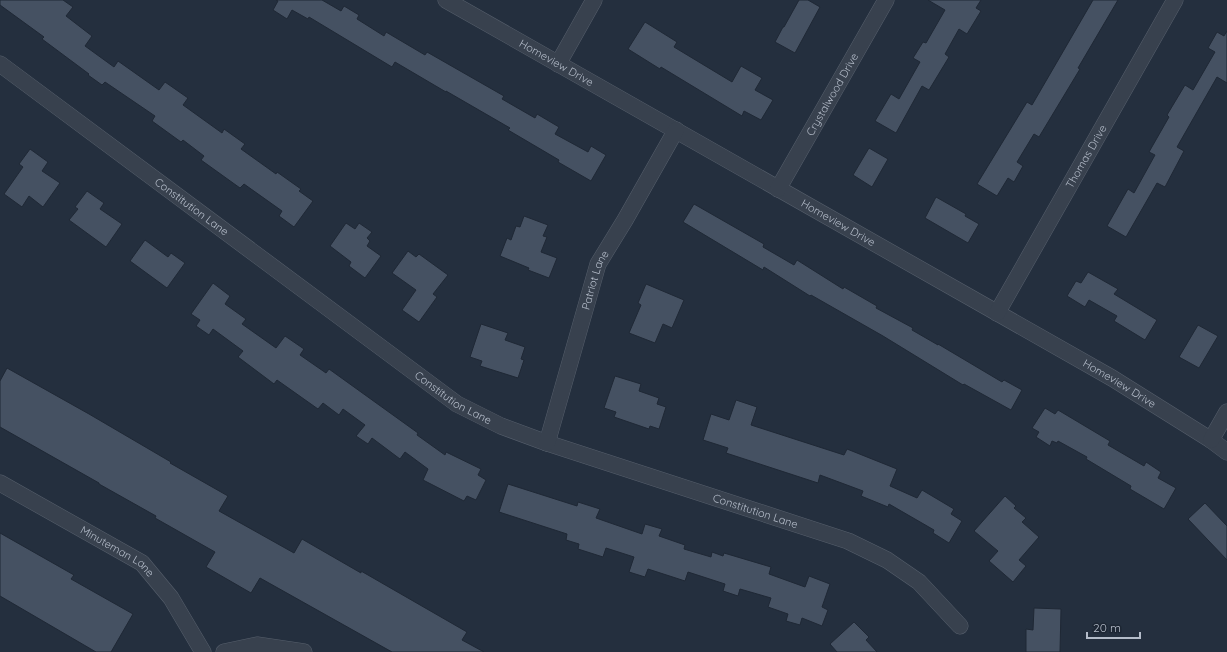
<svg xmlns="http://www.w3.org/2000/svg" width="1227" height="652" font-family="Quicksand,sans-serif">
<style>
.building{fill:#455162;stroke:#1f2835}
.lines{fill:none;stroke-linecap:round;stroke-linejoin:round}
.street-casing{stroke:#565f6c;stroke-width:17}
.street{stroke:#38414e;stroke-width:16}
.labels{text-anchor:middle;stroke-width:3;stroke-linejoin:round;paint-order:stroke}
.street-label{font-size:11px;fill:#b4bcc9;stroke:#1d2633}
</style>
<rect width="100%" height="100%" fill="#242f3e"/>
<path class="building" d="M 0,0 L 63,0 L 73,7 L 66,16 L 92,36 L 85,46 L 114,67 L 118,61 L 159,90 L 165,82 L 188,98 L 183,105 L 222,133 L 224,129 L 245,144 L 241,149 L 276,174 L 277,172 L 301,189 L 299,191 L 313,201 L 294,227 L 279,216 L 282,211 L 244,184 L 240,188 L 201,160 L 204,156 L 183,140 L 181,142 L 152,121 L 155,116 L 105,82 L 102,85 L 88,75 L 89,74 L 42,39 L 44,37 L 0,5 Z
M 276,0 L 322,0 L 341,11 L 344,6 L 359,15 L 357,19 L 384,36 L 386,32 L 425,55 L 427,52 L 504,96 L 502,99 L 535,118 L 537,114 L 559,127 L 555,134 L 588,152 L 591,146 L 606,155 L 591,181 L 558,162 L 559,160 L 508,130 L 510,128 L 446,91 L 446,92 L 395,62 L 392,67 L 309,17 L 308,19 L 292,10 L 287,19 L 273,10 L 278,1 Z
M 799,0 L 808,0 L 820,7 L 795,53 L 775,42 L 783,27 L 784,27 Z
M 928,0 L 981,0 L 976,8 L 981,11 L 967,34 L 959,29 L 945,54 L 949,57 L 929,90 L 922,86 L 896,133 L 875,121 L 891,94 L 899,99 L 920,62 L 913,58 L 923,42 L 926,43 L 945,10 Z
M 1093,0 L 1118,0 L 1078,68 L 1080,69 L 1039,137 L 1034,134 L 1017,162 L 1023,166 L 1014,182 L 1008,178 L 997,196 L 977,184 L 1027,102 L 1032,105 Z
M 645,22 L 677,42 L 674,47 L 732,82 L 741,66 L 762,78 L 755,90 L 773,100 L 761,120 L 744,111 L 742,116 L 661,67 L 660,69 L 628,49 Z
M 1227,31 L 1227,83 L 1217,77 L 1177,147 L 1184,151 L 1165,187 L 1157,183 L 1126,237 L 1107,226 L 1128,189 L 1134,193 L 1155,155 L 1149,152 L 1169,117 L 1167,115 L 1185,85 L 1193,90 L 1215,52 L 1208,48 L 1217,32 L 1224,36 Z
M 869,148 L 888,159 L 872,187 L 853,175 Z
M 30,149 L 48,162 L 42,171 L 60,183 L 43,207 L 29,196 L 22,207 L 4,194 L 23,167 L 19,164 Z
M 87,191 L 104,203 L 100,209 L 122,224 L 106,247 L 69,220 L 78,209 L 75,207 Z
M 936,197 L 966,214 L 965,216 L 979,224 L 968,243 L 925,218 Z
M 694,204 L 764,244 L 763,247 L 794,265 L 797,260 L 843,289 L 844,287 L 877,306 L 876,308 L 913,328 L 912,330 L 938,345 L 938,344 L 1002,382 L 1004,380 L 1022,390 L 1011,410 L 964,384 L 963,385 L 883,336 L 811,295 L 810,296 L 764,267 L 763,270 L 683,222 Z
M 524,216 L 548,225 L 543,236 L 547,237 L 541,252 L 557,258 L 549,278 L 528,270 L 529,268 L 500,256 L 507,238 L 511,240 L 516,226 L 520,227 Z
M 346,223 L 355,229 L 359,223 L 372,232 L 367,238 L 370,241 L 367,246 L 381,256 L 365,278 L 349,266 L 351,262 L 330,246 Z
M 145,240 L 168,257 L 171,253 L 185,263 L 167,288 L 130,261 Z
M 408,251 L 416,257 L 419,254 L 448,275 L 433,294 L 437,297 L 419,322 L 402,310 L 416,290 L 392,273 Z
M 1088,272 L 1118,289 L 1114,294 L 1157,320 L 1145,340 L 1114,321 L 1117,316 L 1089,300 L 1085,307 L 1067,296 L 1076,281 L 1081,283 Z
M 213,283 L 230,296 L 225,304 L 246,319 L 242,324 L 276,348 L 285,336 L 304,349 L 300,355 L 326,373 L 329,369 L 418,433 L 417,435 L 445,455 L 446,452 L 481,469 L 478,475 L 486,480 L 476,500 L 467,496 L 464,501 L 423,480 L 428,469 L 405,452 L 400,459 L 372,438 L 368,444 L 356,436 L 365,425 L 343,409 L 339,415 L 323,403 L 318,409 L 277,380 L 274,384 L 238,357 L 243,351 L 213,329 L 209,335 L 196,326 L 200,320 L 191,314 Z
M 646,284 L 684,300 L 672,328 L 663,324 L 655,343 L 629,333 L 641,305 L 638,303 Z
M 481,324 L 508,333 L 505,340 L 525,347 L 521,359 L 524,360 L 518,378 L 480,366 L 482,361 L 470,357 Z
M 1198,325 L 1218,336 L 1199,368 L 1179,357 Z
M 7,368 L 89,414 L 171,462 L 170,463 L 228,496 L 219,511 L 294,553 L 302,539 L 361,573 L 361,571 L 467,632 L 462,640 L 484,652 L 392,652 L 260,578 L 251,593 L 206,567 L 215,552 L 155,518 L 156,516 L 99,484 L 99,483 L 0,427 L 0,381 Z
M 615,376 L 641,384 L 639,391 L 659,398 L 657,404 L 666,407 L 659,429 L 650,426 L 649,429 L 614,417 L 616,412 L 604,408 Z
M 736,400 L 757,407 L 751,425 L 844,455 L 847,449 L 897,469 L 890,486 L 917,498 L 922,490 L 954,509 L 951,514 L 962,521 L 949,543 L 933,533 L 934,530 L 889,504 L 888,507 L 861,496 L 863,491 L 820,475 L 818,483 L 726,453 L 728,448 L 703,440 L 711,414 L 729,420 Z
M 1045,408 L 1055,414 L 1058,410 L 1110,441 L 1108,445 L 1144,466 L 1146,462 L 1161,472 L 1158,478 L 1176,488 L 1164,509 L 1130,489 L 1131,486 L 1086,459 L 1087,457 L 1058,441 L 1057,443 L 1052,441 L 1050,446 L 1036,437 L 1039,432 L 1032,428 Z
M 508,484 L 577,506 L 578,502 L 600,509 L 596,518 L 642,534 L 645,524 L 662,529 L 659,536 L 685,545 L 684,549 L 711,557 L 712,552 L 723,556 L 724,553 L 771,567 L 769,574 L 805,587 L 809,576 L 830,584 L 822,607 L 828,610 L 822,626 L 802,618 L 800,625 L 786,621 L 788,614 L 768,607 L 771,598 L 740,589 L 738,596 L 723,591 L 725,584 L 688,572 L 685,581 L 648,569 L 645,577 L 629,572 L 634,557 L 606,548 L 603,557 L 578,549 L 579,544 L 566,540 L 567,534 L 499,512 Z
M 1005,496 L 1016,506 L 1014,508 L 1026,518 L 1022,522 L 1039,537 L 1019,560 L 1026,566 L 1013,582 L 989,561 L 998,551 L 974,531 Z
M 1205,503 L 1227,526 L 1227,560 L 1188,519 Z
M 0,533 L 74,575 L 71,579 L 133,614 L 111,652 L 96,652 L 0,596 Z
M 1034,608 L 1061,609 L 1060,652 L 1026,652 L 1026,629 L 1033,630 Z
M 854,622 L 869,637 L 866,640 L 877,652 L 837,652 L 830,644 Z"/>
<g class="lines">
<g class="street-casing">
<g id="street">
<path id="s1" d="M 446,0 L 1112,378 L 1211,440 L 1227,452"/>
<path id="s2" d="M 0,64 L 457,404 L 501,426 L 547,443 L 848,541 L 887,560 L 919,582 L 960,626"/>
<path d="M 558,64 L 594,0"/>
<path id="s3" d="M 778,189 L 886,0"/>
<path id="s4" d="M 997,313 L 1175,0"/>
<path d="M 1211,440 L 1227,412"/>
<path id="s5" d="M 547,443 L 598,264 L 625,220 L 676,130"/>
<path id="s6" d="M 0,483 L 142,563 L 171,598 L 203,652"/>
<path d="M 224,652 L 257,645 L 304,652"/>
</g>
</g>
<use href="#street" class="street"/>
</g>
<g class="labels">
<g class="street-label">
<text dy="4" stroke="none"><textPath href="#s1" startOffset="127">Homeview Drive</textPath></text>
<text dy="4" stroke="none"><textPath href="#s3" startOffset="109">Crystalwood Drive</textPath></text>
<text dy="4" stroke="none"><textPath href="#s4" startOffset="180">Thomas Drive</textPath></text>
<text dy="4" stroke="none"><textPath href="#s2" startOffset="239">Constitution Lane</textPath></text>
<text dy="4" stroke="none"><textPath href="#s1" startOffset="451">Homeview Drive</textPath></text>
<text dy="4" stroke="none"><textPath href="#s5" startOffset="170">Patriot Lane</textPath></text>
<text dy="4" stroke="none"><textPath href="#s1" startOffset="775">Homeview Drive</textPath></text>
<text dy="4" stroke="none"><textPath href="#s2" startOffset="563">Constitution Lane</textPath></text>
<text dy="4" stroke="none"><textPath href="#s2" startOffset="887">Constitution Lane</textPath></text>
<text dy="4" stroke="none"><textPath href="#s6" startOffset="136">Minuteman Lane</textPath></text>
</g>
</g>
<path d="M1087 632v6h53v-6" fill="none" stroke="#b4bcc9" stroke-width="2"/>
<text x="1093" y="632" font-size="12" fill="#b4bcc9" stroke="#1d2633" stroke-width="3" paint-order="stroke">20 m</text>
</svg>
